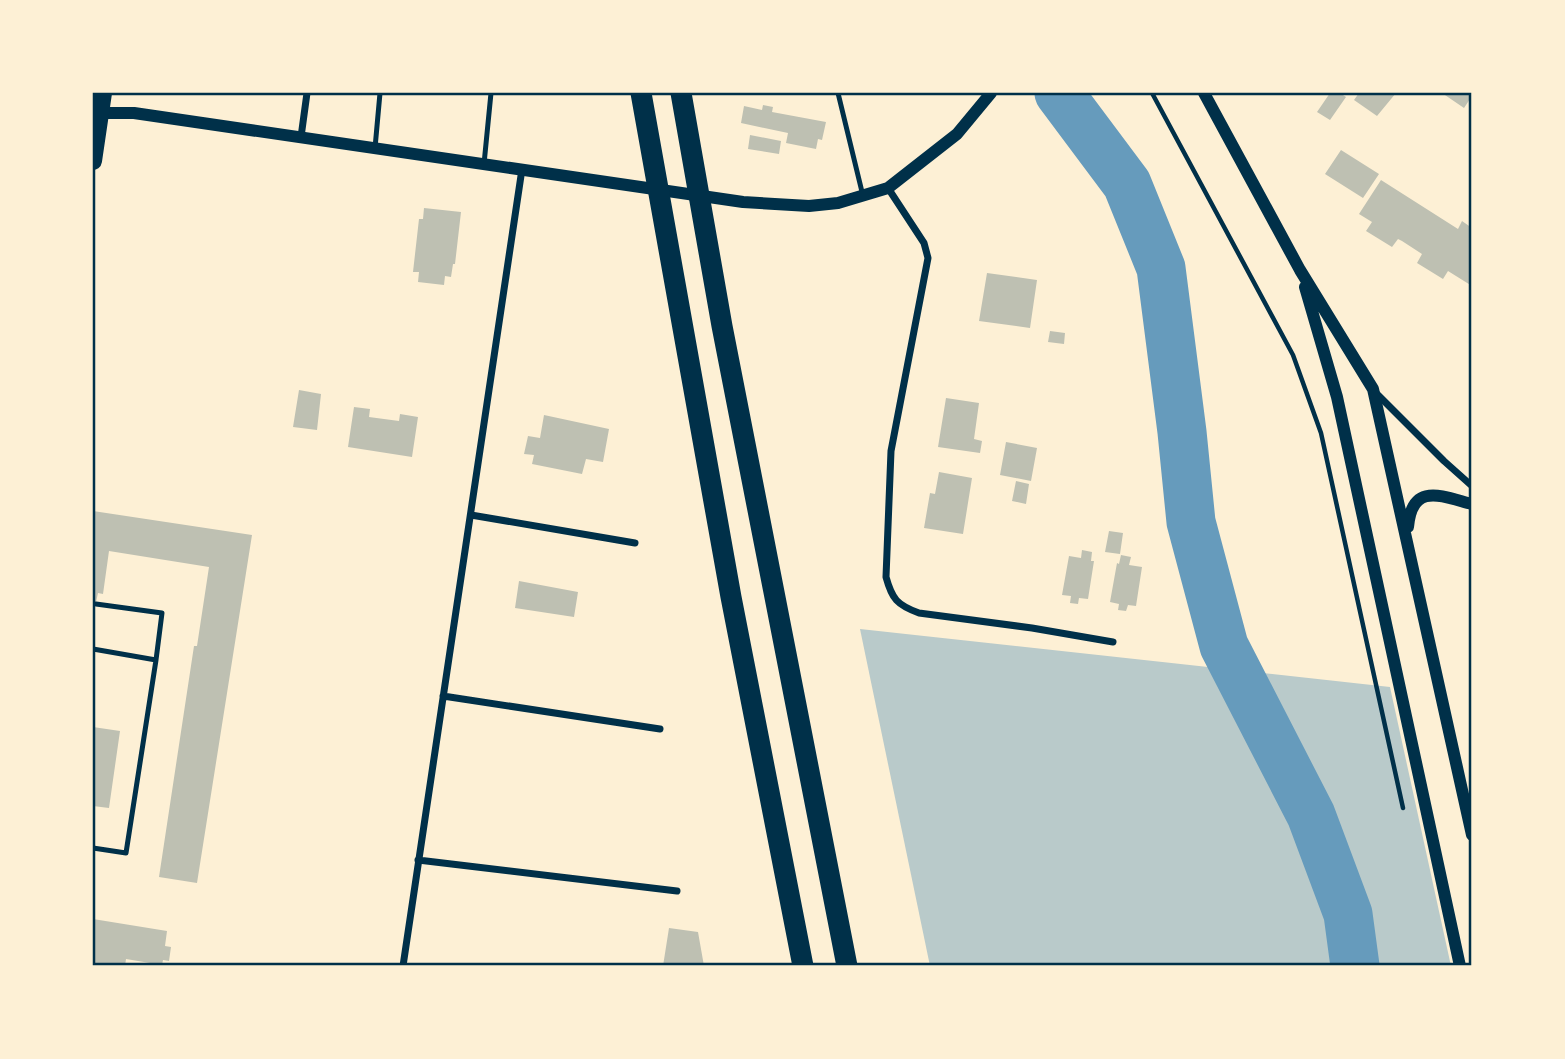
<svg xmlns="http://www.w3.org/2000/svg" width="1565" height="1059" font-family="Barlow,sans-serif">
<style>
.green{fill:#b9caca}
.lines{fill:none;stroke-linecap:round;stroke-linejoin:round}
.river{stroke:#669bbc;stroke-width:49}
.building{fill:#bec0b2}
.path{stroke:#003049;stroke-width:4.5}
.service{stroke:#003049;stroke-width:5}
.minor{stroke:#003049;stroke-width:7}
.tertiary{stroke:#003049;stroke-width:12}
.primary{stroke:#003049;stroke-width:18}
.motorway{stroke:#003049;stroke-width:21}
.neatline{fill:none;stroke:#003049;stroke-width:2.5}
</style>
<rect width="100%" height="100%" fill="#fdf0d5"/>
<path class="green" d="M 860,629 L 1390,687 L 1451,966 L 930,966 Z"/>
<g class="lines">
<path class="river" d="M 1059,93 L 1127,184 L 1161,268 L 1182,432 L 1191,522 L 1224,646 L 1311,815 L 1348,914 L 1355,966"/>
</g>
<path class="building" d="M 1330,93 L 1340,93 L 1346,97 L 1330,120 L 1317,112 Z
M 1359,93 L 1396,93 L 1377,116 L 1354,100 Z
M 1442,93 L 1472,93 L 1472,96 L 1464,108 Z
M 763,105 L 773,107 L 772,112 L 826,122 L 822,140 L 818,139 L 816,149 L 786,143 L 788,133 L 741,123 L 744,106 L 762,110 Z
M 750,135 L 781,141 L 779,154 L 748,149 Z
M 1341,150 L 1379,174 L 1363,198 L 1325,174 Z
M 1381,180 L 1458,229 L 1462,221 L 1472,228 L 1472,286 L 1448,271 L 1443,279 L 1417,263 L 1422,254 L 1402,241 L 1398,239 L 1392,247 L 1366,231 L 1372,222 L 1359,214 Z
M 424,208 L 461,212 L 455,264 L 453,264 L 451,277 L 445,276 L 444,285 L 418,282 L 419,272 L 413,272 L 419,219 L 423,219 Z
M 987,273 L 1037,280 L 1030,328 L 979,321 Z
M 1050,331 L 1065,333 L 1064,344 L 1048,342 Z
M 299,390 L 321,394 L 317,430 L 293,427 Z
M 946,398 L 979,403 L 974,439 L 982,441 L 980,453 L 938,447 Z
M 354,407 L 370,409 L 369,417 L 399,421 L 400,414 L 418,417 L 412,457 L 348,447 Z
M 544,415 L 609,429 L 603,462 L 586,459 L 582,474 L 532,464 L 534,455 L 524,454 L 528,436 L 540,438 Z
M 1006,442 L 1037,448 L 1031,481 L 1000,475 Z
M 939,472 L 972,478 L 963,534 L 924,528 L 930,493 L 935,494 Z
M 1016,481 L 1029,484 L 1026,504 L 1012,501 Z
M 93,511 L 252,535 L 197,883 L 159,877 L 194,646 L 197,646 L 209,567 L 109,551 L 103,594 L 98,593 L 93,616 Z
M 1109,531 L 1123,533 L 1120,554 L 1105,552 Z
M 1082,550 L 1092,552 L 1091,561 L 1094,561 L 1088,599 L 1079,598 L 1078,604 L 1070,603 L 1071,596 L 1062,595 L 1069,556 L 1081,558 Z
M 1121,555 L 1131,557 L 1129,565 L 1142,567 L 1136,606 L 1128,605 L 1126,611 L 1118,610 L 1119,604 L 1110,602 L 1117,563 L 1119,564 Z
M 519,581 L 578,592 L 574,617 L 515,608 Z
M 93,727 L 120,731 L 109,808 L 93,806 Z
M 93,919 L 167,931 L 165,946 L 171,947 L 169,961 L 163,960 L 162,965 L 126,959 L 125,966 L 93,963 Z
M 669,928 L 698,932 L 704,966 L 663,966 Z"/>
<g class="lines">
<path class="path" d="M 1152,93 L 1293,355 L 1321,433 L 1403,808"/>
<path class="service" d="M 838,93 L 863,196
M 375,148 L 380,93
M 484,164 L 491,93
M 96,604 L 162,613 L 156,660
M 93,649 L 156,660 L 126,853 L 93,848"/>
<path class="minor" d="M 301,137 L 307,93
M 888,188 L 924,243 L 928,258 L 891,451 L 886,577 C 892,599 897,605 919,613 L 1032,628 L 1113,642
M 1376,393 L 1444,461 L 1472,486
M 471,515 L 635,543
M 443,696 L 660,729
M 418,860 L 677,891
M 403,966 L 522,169"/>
<path class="tertiary" d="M 1204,93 L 1300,270 L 1373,389 L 1472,835
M 94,113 L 134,113 L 743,202 L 809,206 L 838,203 L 888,188 L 957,134 L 991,93
M 1305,287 L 1337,397 L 1460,966
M 1408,527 C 1412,482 1441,496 1472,504"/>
<path class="primary" d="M 93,161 L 103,93"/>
<path class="motorway" d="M 641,93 L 731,597 L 803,966
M 681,93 L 722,326 L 847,966"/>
</g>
<rect width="1565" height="1059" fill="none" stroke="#fdf0d5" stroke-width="189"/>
<rect x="94" y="94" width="1376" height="870" class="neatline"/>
</svg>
